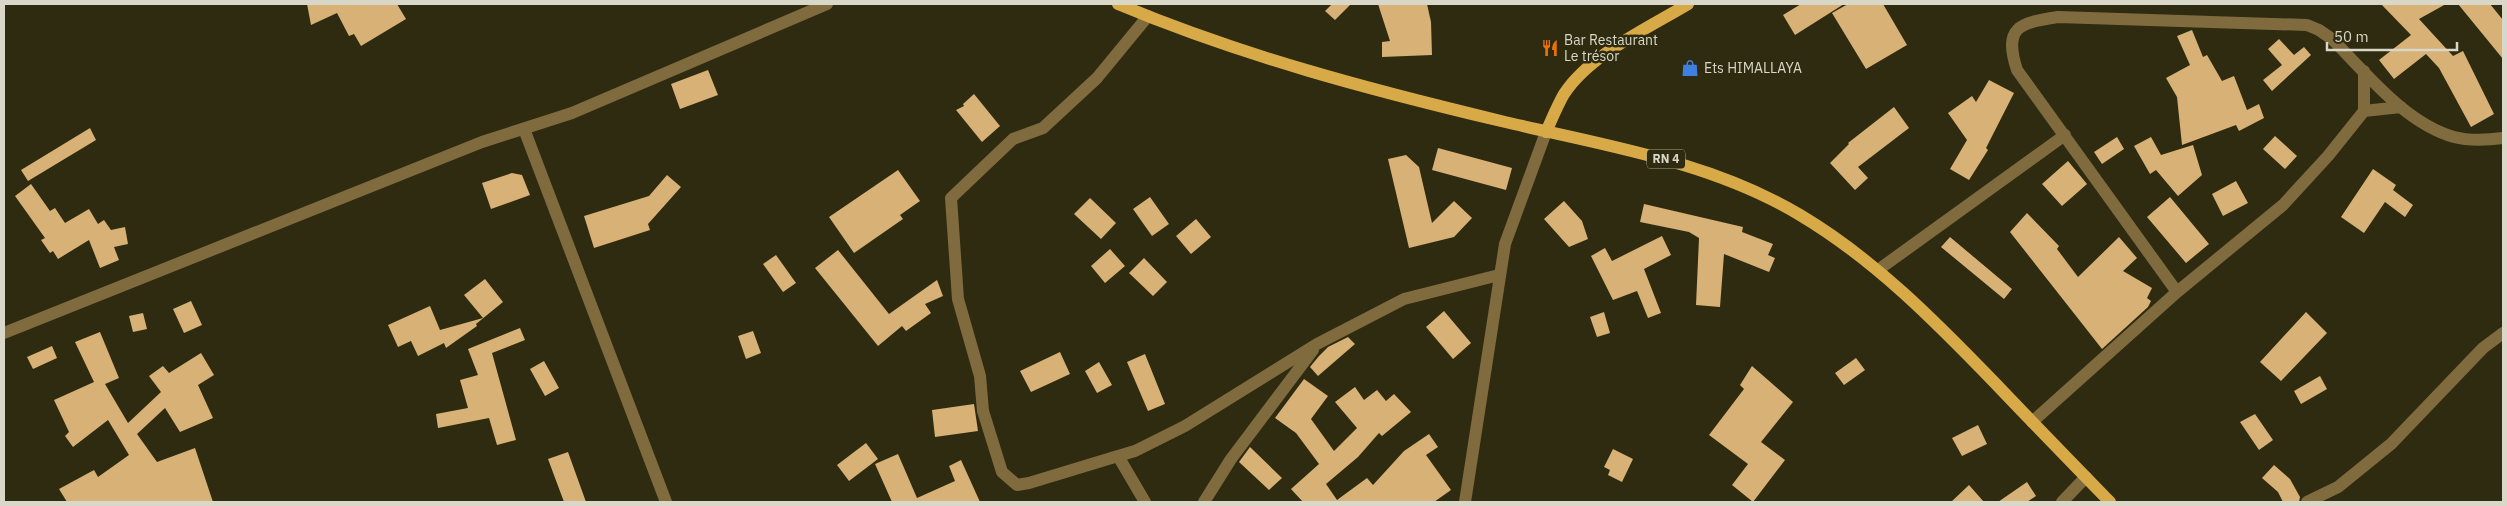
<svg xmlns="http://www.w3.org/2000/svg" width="2507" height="506" font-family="'IBM Plex Sans',sans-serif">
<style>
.building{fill:#d7b176}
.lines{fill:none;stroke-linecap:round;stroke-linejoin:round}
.minor{stroke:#806b3f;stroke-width:12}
.major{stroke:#d7aa47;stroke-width:12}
.labels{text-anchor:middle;stroke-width:5;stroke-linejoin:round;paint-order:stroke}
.shield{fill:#2f2b10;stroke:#a6a390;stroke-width:1}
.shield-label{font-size:12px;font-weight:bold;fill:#d9d7c7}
.poi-label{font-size:14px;fill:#d9d7c7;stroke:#2f2b10;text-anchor:start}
</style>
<rect width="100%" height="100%" fill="#2f2b10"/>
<path class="building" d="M 307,4 L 397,4 L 406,19 L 361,46 L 354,34 L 349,36 L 337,13 L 311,25 Z
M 1332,4 L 1351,4 L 1335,20 L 1325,11 Z
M 1378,4 L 1427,4 L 1431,22 L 1432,55 L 1382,57 L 1382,42 L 1390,41 Z
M 1801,4 L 1844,4 L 1795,35 L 1783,15 Z
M 1848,4 L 1883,4 L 1907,45 L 1866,69 L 1832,13 Z
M 2381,4 L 2446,4 L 2419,19 L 2453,56 L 2463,51 L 2494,114 L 2471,127 L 2439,68 L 2426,54 L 2394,79 L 2379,60 L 2411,35 Z
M 2458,4 L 2490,4 L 2503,20 L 2503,59 Z
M 2192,30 L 2203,57 L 2207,55 L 2222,81 L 2234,76 L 2247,110 L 2259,104 L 2264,118 L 2239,131 L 2236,125 L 2182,145 L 2177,97 L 2166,78 L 2190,65 L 2177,36 Z
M 2279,39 L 2294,55 L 2304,47 L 2311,55 L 2272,91 L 2263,80 L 2282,65 L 2268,49 Z
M 708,70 L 718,95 L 680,109 L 671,84 Z
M 1989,80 L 2014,93 L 1986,148 L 1988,150 L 1969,180 L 1950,169 L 1967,140 L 1948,113 L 1972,96 L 1976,102 Z
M 974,94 L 1000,126 L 982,142 L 956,110 L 964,106 L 963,104 Z
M 1894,107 L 1909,128 L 1858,167 L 1868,178 L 1855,190 L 1830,163 L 1849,144 L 1848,143 Z
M 90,128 L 96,140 L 28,181 L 21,170 Z
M 2275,136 L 2297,156 L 2285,169 L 2263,149 Z
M 2117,137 L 2124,149 L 2102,164 L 2094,152 Z
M 2151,137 L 2161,155 L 2193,145 L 2202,175 L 2178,196 L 2156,170 L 2150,174 L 2134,146 Z
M 1438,148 L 1512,168 L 1506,190 L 1432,170 Z
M 1406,155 L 1419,167 L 1432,223 L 1454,201 L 1472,218 L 1454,237 L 1409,248 L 1388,159 Z
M 2068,161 L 2087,184 L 2062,206 L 2042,184 Z
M 2373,169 L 2396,185 L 2393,190 L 2413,205 L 2405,217 L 2385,202 L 2364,233 L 2341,217 Z
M 898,170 L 920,201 L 900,215 L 903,219 L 854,253 L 829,217 Z
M 512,173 L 522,175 L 530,195 L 491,209 L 482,183 Z
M 667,175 L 681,187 L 648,224 L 650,230 L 594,248 L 584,216 L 649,196 Z
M 2236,181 L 2248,203 L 2223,216 L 2212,194 Z
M 31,184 L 50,211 L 55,208 L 65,223 L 89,209 L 98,224 L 104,220 L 111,230 L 125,227 L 128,244 L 114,247 L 119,260 L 100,268 L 89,240 L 58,259 L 53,251 L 50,253 L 41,240 L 45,238 L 15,196 Z
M 1150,197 L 1169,224 L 1152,236 L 1133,209 Z
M 2170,197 L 2209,244 L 2186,263 L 2147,217 Z
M 1090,198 L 1116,223 L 1101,239 L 1074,214 Z
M 1564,201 L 1582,221 L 1588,239 L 1569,247 L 1544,219 Z
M 1644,204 L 1743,227 L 1742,232 L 1773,244 L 1768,255 L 1775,258 L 1769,272 L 1724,254 L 1720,307 L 1696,305 L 1699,238 L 1689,232 L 1640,222 Z
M 2027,213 L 2059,246 L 2057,249 L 2078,277 L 2119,237 L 2137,258 L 2123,271 L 2152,288 L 2147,298 L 2151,301 L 2148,307 L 2102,349 L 2010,232 Z
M 1196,219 L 1211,237 L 1191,254 L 1176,236 Z
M 1662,236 L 1671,255 L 1644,269 L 1661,313 L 1648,318 L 1637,291 L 1613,300 L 1591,256 L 1605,248 L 1612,261 Z
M 1950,237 L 2012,289 L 2004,299 L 1941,247 Z
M 1110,249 L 1125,266 L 1105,283 L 1091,266 Z
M 838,250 L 889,314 L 937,280 L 943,296 L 925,304 L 931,313 L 906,331 L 902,326 L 878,346 L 815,268 Z
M 776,255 L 796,283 L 783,292 L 763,264 Z
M 1144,258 L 1167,282 L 1153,296 L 1129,273 Z
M 485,279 L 503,302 L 476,324 L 477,326 L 446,348 L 444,343 L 418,356 L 411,341 L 398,347 L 388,325 L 430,306 L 440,330 L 483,318 L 464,295 Z
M 191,301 L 202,325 L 184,333 L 173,309 Z
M 1444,311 L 1471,343 L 1453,359 L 1426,327 Z
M 1604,312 L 1610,333 L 1597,337 L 1590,317 Z
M 2306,312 L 2327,333 L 2281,381 L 2260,362 Z
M 143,313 L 147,329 L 133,332 L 129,316 Z
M 520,328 L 525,340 L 492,353 L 516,440 L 497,445 L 489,418 L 438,428 L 436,414 L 468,408 L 460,380 L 478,375 L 468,349 Z
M 753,331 L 761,353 L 746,359 L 738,336 Z
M 100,332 L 119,378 L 105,384 L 128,423 L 161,392 L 149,376 L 163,366 L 169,373 L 201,353 L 214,375 L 198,385 L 213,418 L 180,432 L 165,408 L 137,434 L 157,462 L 195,448 L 213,502 L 67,502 L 59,489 L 94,470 L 98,477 L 129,455 L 108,420 L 73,447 L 65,436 L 69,432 L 54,400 L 94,382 L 75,342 Z
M 1348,337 L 1355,344 L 1318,376 L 1310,367 L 1319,356 L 1328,347 Z
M 52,346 L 57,358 L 33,369 L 27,357 Z
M 1060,352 L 1070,374 L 1031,392 L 1020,371 Z
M 1145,354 L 1165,404 L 1148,411 L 1127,362 Z
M 1856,358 L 1865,370 L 1844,385 L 1835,373 Z
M 544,361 L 559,388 L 545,396 L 530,369 Z
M 1099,362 L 1112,385 L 1097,393 L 1085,371 Z
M 1752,366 L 1793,402 L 1761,442 L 1785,460 L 1753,502 L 1732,485 L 1748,464 L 1709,435 L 1744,389 L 1740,385 Z
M 2320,376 L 2327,389 L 2301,404 L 2294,391 Z
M 1304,379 L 1328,396 L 1311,419 L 1334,451 L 1357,428 L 1335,402 L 1355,387 L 1364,400 L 1377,390 L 1386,401 L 1394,394 L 1411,412 L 1382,436 L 1379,433 L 1358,457 L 1326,484 L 1337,500 L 1367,478 L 1373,485 L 1404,451 L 1429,434 L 1438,447 L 1426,455 L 1451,490 L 1434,502 L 1303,502 L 1291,489 L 1319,464 L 1296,433 L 1275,418 Z
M 974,404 L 978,431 L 935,437 L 932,410 Z
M 2255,414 L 2273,440 L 2259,450 L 2240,422 Z
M 1978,425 L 1987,444 L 1962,456 L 1952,438 Z
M 866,443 L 878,459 L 849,481 L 837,465 Z
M 1250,447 L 1282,478 L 1269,490 L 1239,462 Z
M 1613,449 L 1633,459 L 1622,482 L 1608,475 L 1610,470 L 1604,467 Z
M 568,452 L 586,502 L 564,502 L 548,459 Z
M 898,454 L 917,498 L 955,481 L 949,466 L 961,460 L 980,502 L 892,502 L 875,464 Z
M 2274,465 L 2290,479 L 2300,497 L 2299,502 L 2283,502 L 2278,492 L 2262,478 Z
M 2027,482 L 2036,496 L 2027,502 L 1998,502 Z
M 1969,485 L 1984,502 L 1951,502 Z"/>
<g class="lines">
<path class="minor" d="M 2364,111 L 2364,71
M 524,129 L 666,502
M 1878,270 L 2065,135
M 2177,292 L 2017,70 C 2003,27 2019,23 2058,17 L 2307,25 L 2319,30 L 2332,39 C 2366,73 2405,123 2454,137 C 2469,141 2488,140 2503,138
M 4,333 L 482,142 L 572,113 L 827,4
M 2032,422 L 2177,292 L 2283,205 L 2328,156 L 2364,111 L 2401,107
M 1118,456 L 1135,451 L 1185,426 L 1317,344 L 1404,299 L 1499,275
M 1145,502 L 1118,456 L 1029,483 L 1017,485 L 1002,472 L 983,411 L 980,376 L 958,299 L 951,198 L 1013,139 L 1043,128 L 1097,78 L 1148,16
M 1204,502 L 1231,459 L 1313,350
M 1465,502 L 1505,244 L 1546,132
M 2062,502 L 2086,477
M 2307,502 L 2338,487 L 2391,444 L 2483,348 L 2503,333"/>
<path class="major" d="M 1118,4 C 1242,56 1371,90 1501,121 C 1602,145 1710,161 1800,215 C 1874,259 1935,321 1995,383 C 2033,423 2072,463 2110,502
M 1546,132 C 1552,119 1557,106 1564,94 C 1589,55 1648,28 1688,4"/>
</g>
<defs>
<g id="restaurant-bare" transform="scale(1.35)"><path d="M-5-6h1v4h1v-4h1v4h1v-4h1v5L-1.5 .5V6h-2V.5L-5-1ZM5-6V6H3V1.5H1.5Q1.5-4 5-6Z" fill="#e8710a" stroke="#2f2b10" stroke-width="2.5" paint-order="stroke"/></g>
<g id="shop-bare" transform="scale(1.35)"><path d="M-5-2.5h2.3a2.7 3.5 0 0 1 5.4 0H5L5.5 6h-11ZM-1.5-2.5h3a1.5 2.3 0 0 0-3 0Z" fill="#3f7fe0" stroke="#2f2b10" stroke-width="2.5" paint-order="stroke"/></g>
</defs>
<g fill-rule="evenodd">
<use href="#restaurant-bare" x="1550" y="48"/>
<use href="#shop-bare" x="1690" y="68"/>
</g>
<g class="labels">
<rect class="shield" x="1647" y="149.5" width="38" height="19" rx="4"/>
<g class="shield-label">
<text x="1666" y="163">RN 4</text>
</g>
<g class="poi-label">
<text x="1564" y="45">Bar Restaurant<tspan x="1564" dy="16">Le trésor</tspan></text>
<text x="1704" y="73">Ets HIMALLAYA</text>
</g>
</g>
<rect width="2507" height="506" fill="none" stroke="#d9d7c7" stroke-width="10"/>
<path d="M2327 42v8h130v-8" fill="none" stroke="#d9d7c7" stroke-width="2.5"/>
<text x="2334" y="42" font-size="15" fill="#d9d7c7" stroke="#2f2b10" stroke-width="4" paint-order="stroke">50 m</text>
</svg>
